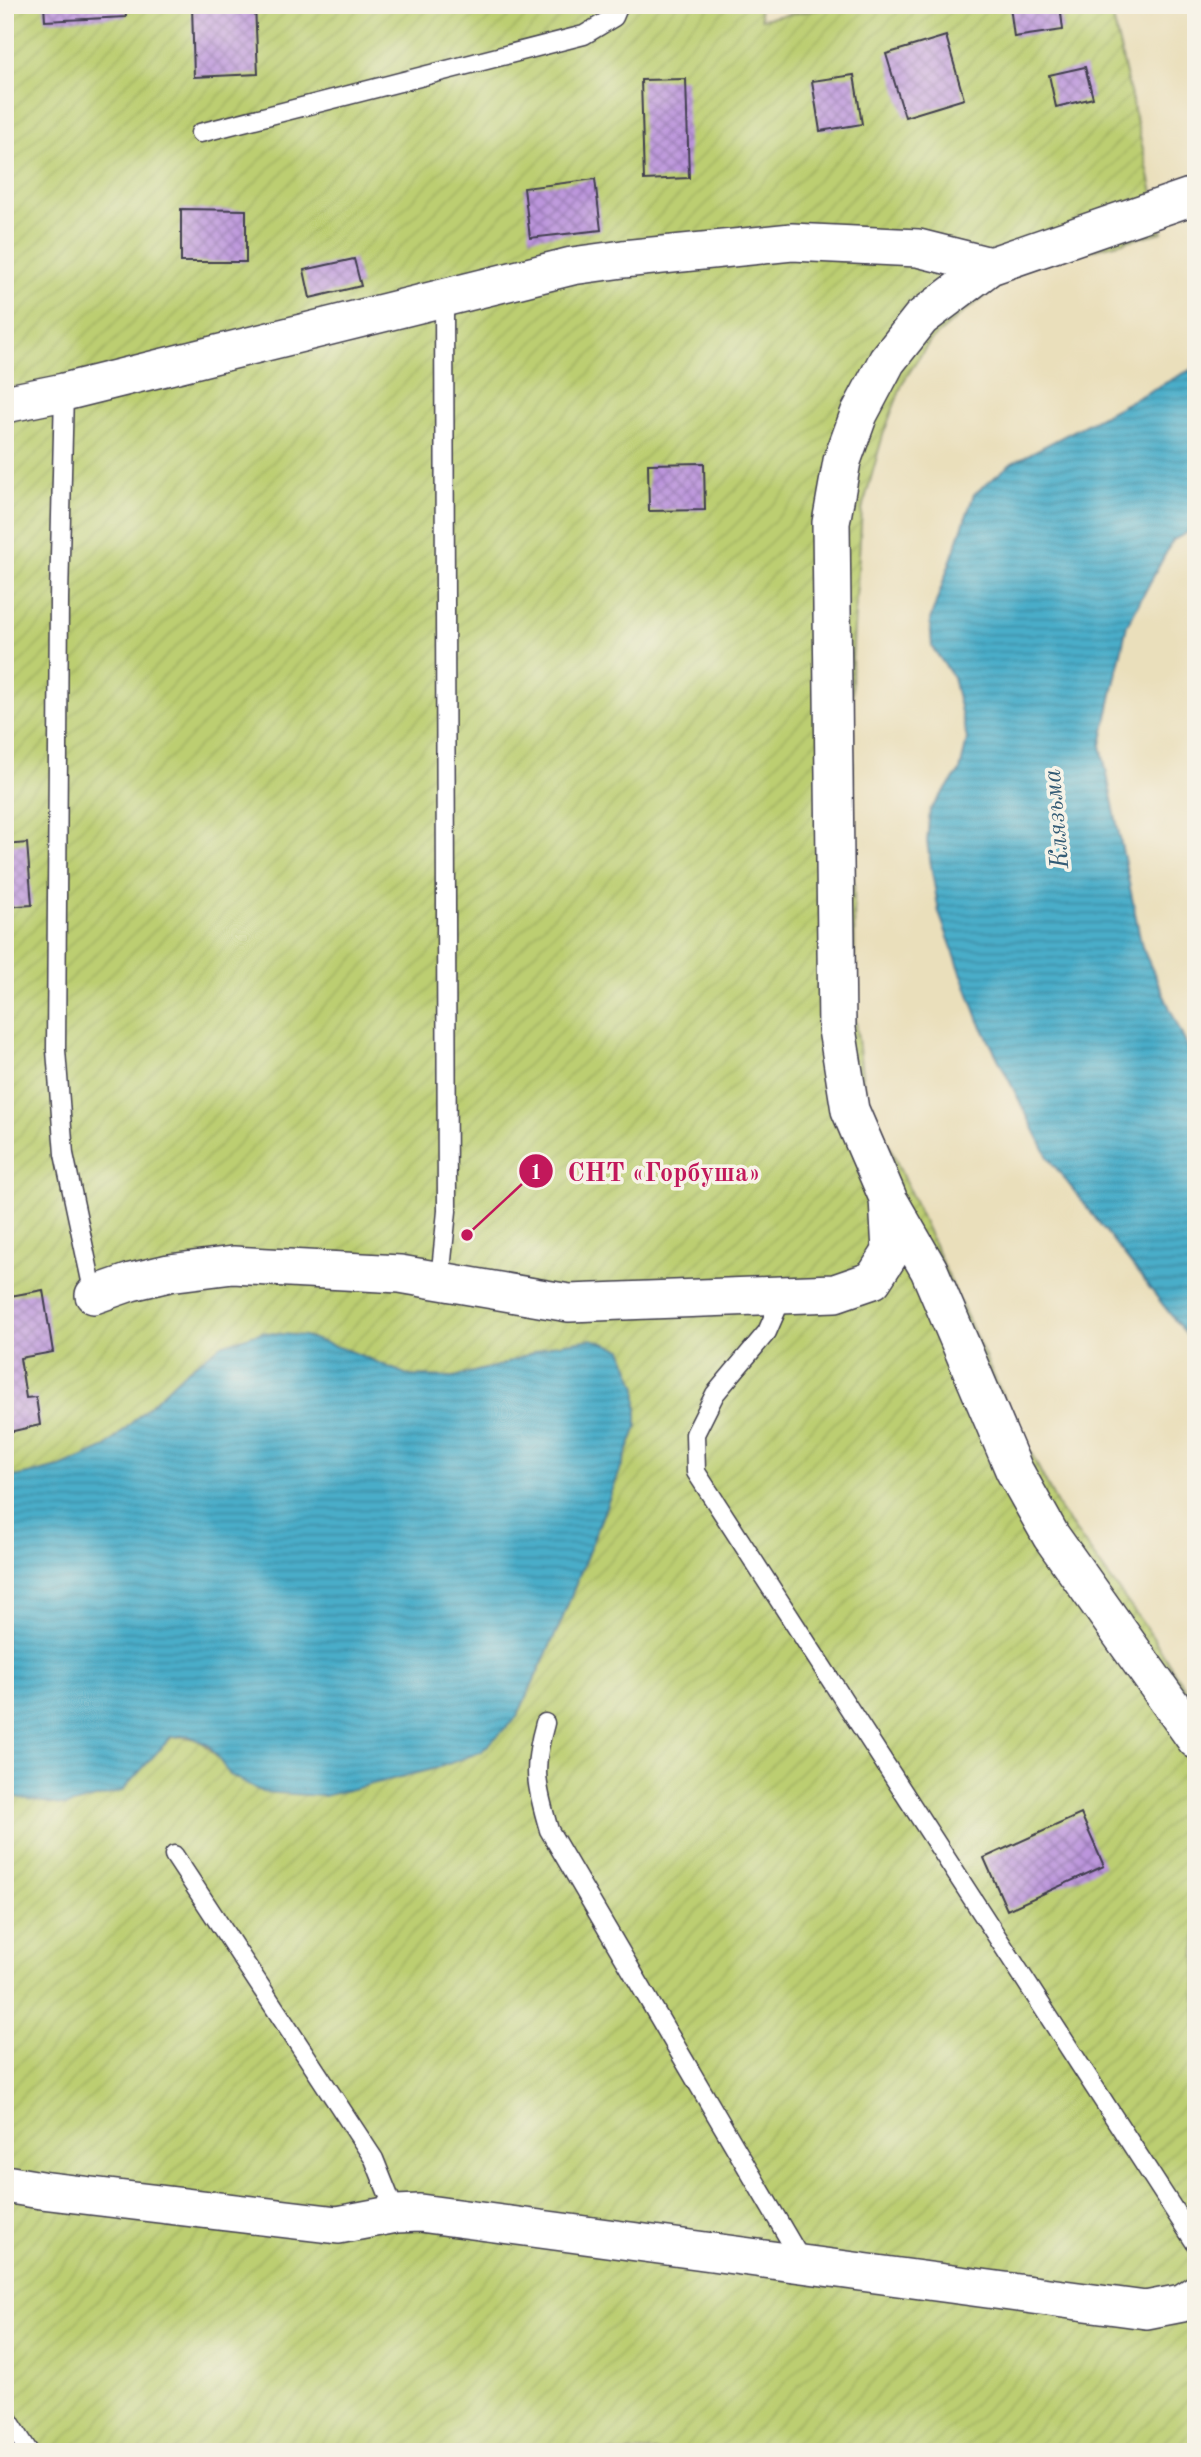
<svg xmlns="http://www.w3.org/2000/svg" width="1201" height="2457" font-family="'Old Standard TT',serif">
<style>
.garden{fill:url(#garden-furrows);stroke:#6f7856;stroke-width:2}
.water{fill:url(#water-rules);stroke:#366882;stroke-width:2}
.building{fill:url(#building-cross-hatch)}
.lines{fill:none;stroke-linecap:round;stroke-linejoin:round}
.service-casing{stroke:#403e4e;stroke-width:21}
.minor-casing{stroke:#403e4e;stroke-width:40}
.service{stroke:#fff;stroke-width:18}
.minor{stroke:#fff;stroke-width:37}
.labels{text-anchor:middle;stroke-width:7;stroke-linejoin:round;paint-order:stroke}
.water-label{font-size:26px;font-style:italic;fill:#325a74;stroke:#f7f3e8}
.leader{fill:none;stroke:#c2185b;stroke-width:2.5}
.callout-dot{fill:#c2185b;stroke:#f7f3e8;stroke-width:2.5}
.mark-label{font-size:21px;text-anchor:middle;font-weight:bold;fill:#fff}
.callout-label{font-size:26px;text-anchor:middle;font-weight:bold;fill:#c2185b;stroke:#f7f3e8;stroke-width:7;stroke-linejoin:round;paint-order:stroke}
</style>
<defs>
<pattern id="garden-furrows" width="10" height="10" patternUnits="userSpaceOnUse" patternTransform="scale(1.75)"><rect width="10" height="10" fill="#bcce71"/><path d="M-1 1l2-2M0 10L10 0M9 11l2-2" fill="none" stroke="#a1b163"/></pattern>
<pattern id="water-rules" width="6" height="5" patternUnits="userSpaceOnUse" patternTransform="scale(1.75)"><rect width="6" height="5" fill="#4aadc9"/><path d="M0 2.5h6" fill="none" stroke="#3d8ca4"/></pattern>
<pattern id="building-cross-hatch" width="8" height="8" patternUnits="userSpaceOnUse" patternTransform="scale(1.75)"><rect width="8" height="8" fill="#bc95dc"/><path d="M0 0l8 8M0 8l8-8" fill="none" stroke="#9879b4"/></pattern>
</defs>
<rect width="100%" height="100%" fill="#f7f3e8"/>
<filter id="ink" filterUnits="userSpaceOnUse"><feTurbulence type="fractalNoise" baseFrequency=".0143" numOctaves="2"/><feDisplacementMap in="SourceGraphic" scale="14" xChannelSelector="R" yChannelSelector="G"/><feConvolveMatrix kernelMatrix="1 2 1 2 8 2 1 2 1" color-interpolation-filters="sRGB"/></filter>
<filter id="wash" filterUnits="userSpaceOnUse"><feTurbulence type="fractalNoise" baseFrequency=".00686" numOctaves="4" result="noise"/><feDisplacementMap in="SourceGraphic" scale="28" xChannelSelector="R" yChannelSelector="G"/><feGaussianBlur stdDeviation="1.57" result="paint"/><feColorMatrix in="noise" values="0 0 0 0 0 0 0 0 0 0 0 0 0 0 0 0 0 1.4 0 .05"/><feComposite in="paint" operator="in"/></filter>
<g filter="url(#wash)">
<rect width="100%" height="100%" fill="#eadfbb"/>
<path class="garden" d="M 5,5 L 758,5 L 761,19 L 845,5 L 1110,5 L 1162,232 L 1028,266 L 964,312 L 930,341 L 903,382 L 883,435 L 862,510 L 852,659 L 855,1013 L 863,1083 L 886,1139 L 1009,1410 L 1060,1510 L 1152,1636 L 1196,1707 L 1196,2452 L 12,2452 L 5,2440 L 5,1793 L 16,1797 L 161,1748 L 172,1737 C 204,1734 213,1751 230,1775 L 517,1717 L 561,1622 L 637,1427 L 637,1387 L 622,1350 L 501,1365 L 454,1377 L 410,1376 L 350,1351 L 304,1336 L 221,1345 L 185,1372 L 106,1447 L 60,1467 L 5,1479 Z"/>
<path class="water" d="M 1196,367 L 1196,528 L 1173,540 L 1127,625 L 1101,745 L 1142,947 L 1196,1066 L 1196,1347 L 1049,1159 L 979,1021 L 939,913 L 927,842 L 930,810 L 960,771 L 967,739 L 953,677 L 932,647 L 930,620 L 974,494 L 1012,463 Z
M 262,1332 L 304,1336 L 350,1351 L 410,1376 L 454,1377 L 501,1365 L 552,1345 L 592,1339 L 622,1349 L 637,1387 L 637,1427 L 561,1622 L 517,1717 L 481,1752 L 437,1768 L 324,1796 L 262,1792 L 230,1775 L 209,1745 L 187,1735 L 171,1737 L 122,1791 L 66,1806 L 16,1797 L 5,1793 L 5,1479 L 60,1467 L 106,1447 L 185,1372 L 221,1345 Z"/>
<g id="blocks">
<path class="building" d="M 44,5 L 125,5 L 126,17 L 45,21 Z
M 192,5 L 255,5 L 258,74 L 194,77 Z
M 1020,5 L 1060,5 L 1063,30 L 1014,37 L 1010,6 Z
M 946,36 L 964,99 L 905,117 L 886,54 Z
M 1085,67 L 1093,98 L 1056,107 L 1049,75 Z
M 854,75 L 862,124 L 820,131 L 812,81 Z
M 686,79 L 689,178 L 644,180 L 641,80 Z
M 595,179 L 601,230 L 530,238 L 524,188 Z
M 181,209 L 246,210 L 246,262 L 181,262 Z
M 354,259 L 361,286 L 310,298 L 304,270 Z
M 5,265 L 12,309 L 5,310 Z
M 704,463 L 705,510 L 649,511 L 648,464 Z
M 27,843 L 32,905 L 5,907 L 5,845 Z
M 43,1290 L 53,1352 L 20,1358 L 26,1398 L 36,1397 L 40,1425 L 5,1433 L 5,1297 Z
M 1081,1814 L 1104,1866 L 1007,1910 L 984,1858 Z"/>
</g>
</g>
<g filter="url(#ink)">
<use href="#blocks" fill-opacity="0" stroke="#403e4e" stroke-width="2"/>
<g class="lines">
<g class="service-casing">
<path id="service" d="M 200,133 L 584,35 L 614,17 L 619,5
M 64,392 L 59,598 L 56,1050 L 64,1154 L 94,1295
M 440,1280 L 447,1211 L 444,299
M 783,1295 L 767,1332 L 715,1394 L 695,1434 L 696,1472 L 1196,2244
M 545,1723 C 532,1769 536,1786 549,1830 L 803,2263
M 174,1855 L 374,2159 L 396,2214
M 5,2414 L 29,2452"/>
</g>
<g class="minor-casing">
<path id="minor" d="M 5,404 L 64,392 L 572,266 L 623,259 L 792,242 L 918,248 L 990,266
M 891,1204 L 929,1270 L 1014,1470 L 1051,1536 L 1196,1740
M 94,1295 L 131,1282 L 169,1273 L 233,1265 L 400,1274 L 569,1303 L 835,1293 L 873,1280 L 891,1252 L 888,1198 L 850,1110 L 837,1029 L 831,523 L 842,461 L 859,414 L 887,361 L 921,318 L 990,266 L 1196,195
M 5,2184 L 41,2190 L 338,2225 L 396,2214 L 420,2213 L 1146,2310 L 1182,2303 L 1196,2294"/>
</g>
<use href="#service" class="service"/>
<use href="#minor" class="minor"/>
</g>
</g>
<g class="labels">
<g class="water-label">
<text transform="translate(1055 819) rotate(-95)" y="9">Клязьма</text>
</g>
</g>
<path class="leader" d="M467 1235L536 1171"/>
<g class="callout-dot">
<circle cx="467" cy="1235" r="7"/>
<circle cx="536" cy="1171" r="18"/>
</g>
<g class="mark-label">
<text x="536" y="1179">1</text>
</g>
<g class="callout-label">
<text x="664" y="1181">СНТ «Горбуша»</text>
</g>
<rect width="1201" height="2457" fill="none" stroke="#f7f3e8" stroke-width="28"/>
</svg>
